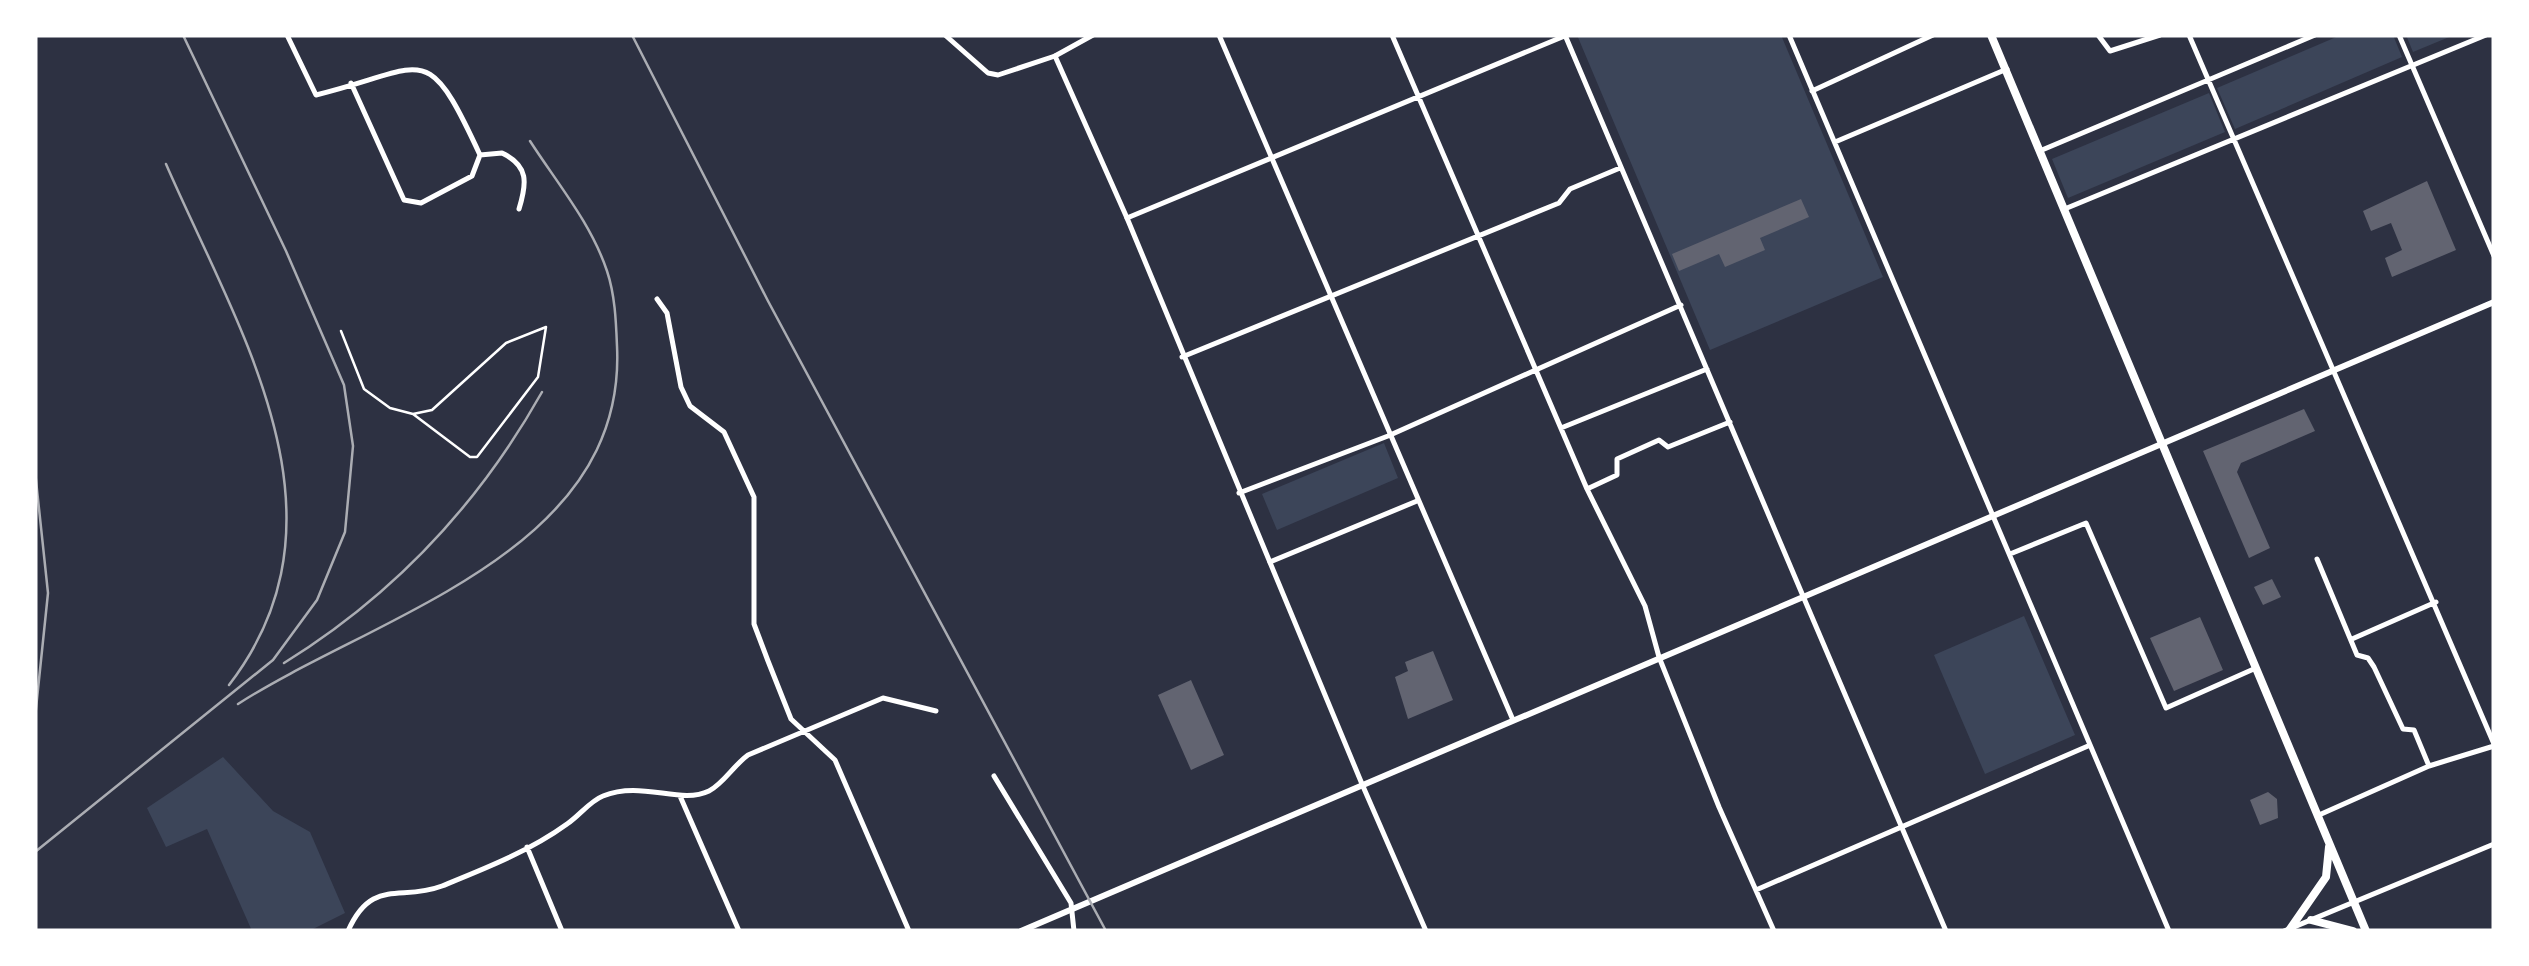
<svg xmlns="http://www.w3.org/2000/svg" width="2529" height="966" font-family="'Open Sans',sans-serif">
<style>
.green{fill:#3c4559}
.building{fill:#626471}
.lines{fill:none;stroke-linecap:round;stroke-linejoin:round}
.service{stroke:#fff;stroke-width:2.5}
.minor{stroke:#fff;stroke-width:5}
.tertiary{stroke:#fff;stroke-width:5}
.secondary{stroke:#fff;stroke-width:6}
.primary{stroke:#fff;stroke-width:8}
.rail{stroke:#abadb3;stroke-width:2.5}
</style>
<rect width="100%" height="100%" fill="#2d3142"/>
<path class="green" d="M 1577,35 L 1781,35 L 1883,277 L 1710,350 Z
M 2341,35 L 2393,35 L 2402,57 L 2235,129 L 2217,88 Z
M 2406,35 L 2454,35 L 2413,52 Z
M 2209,93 L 2225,132 L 2068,198 L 2052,159 Z
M 1384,443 L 1398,478 L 1277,530 L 1262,494 Z
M 2024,616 L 2075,735 L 1985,774 L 1934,655 Z
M 223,757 L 273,811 L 310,832 L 345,913 L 309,931 L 252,931 L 207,829 L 166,847 L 147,808 Z"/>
<path class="building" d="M 2427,181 L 2456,250 L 2392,277 L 2385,258 L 2402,250 L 2391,223 L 2371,231 L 2363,211 Z
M 1801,199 L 1809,217 L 1760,238 L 1765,250 L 1725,267 L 1719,254 L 1679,271 L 1672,254 Z
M 2304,409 L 2315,431 L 2241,463 L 2237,472 L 2270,548 L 2249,558 L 2203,451 Z
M 2272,579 L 2281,597 L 2263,605 L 2254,587 Z
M 2200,617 L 2223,670 L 2174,691 L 2150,638 Z
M 1433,651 L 1453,700 L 1408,719 L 1395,677 L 1408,671 L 1405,662 Z
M 1191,680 L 1224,755 L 1191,770 L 1158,695 Z
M 2268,792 L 2277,799 L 2278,818 L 2260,825 L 2250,800 Z"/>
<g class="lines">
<path class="service" d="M 341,331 L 364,389 L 390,408 L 413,414 L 470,457 L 477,457 L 538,377 L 546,327 L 506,343 L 432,410 L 413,414"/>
<path class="minor" d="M 287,35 L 316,95 C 427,68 425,36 480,155 L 472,176 L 421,203 L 404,200 L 351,83
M 945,35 L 988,73 L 998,75 L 1055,56
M 1392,35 L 1587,489 L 1645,606 L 1659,657 L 1719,807 L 1774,931
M 1565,35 L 1803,596
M 1789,35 L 2169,931
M 2098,35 L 2110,51 L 2160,35
M 2189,35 L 2494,744
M 1812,91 L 1933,35
M 1835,142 L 2007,69
M 2042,150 L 2315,35
M 480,155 L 502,153 C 529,166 527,183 519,209
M 2067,208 L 2486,35
M 1127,218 L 1567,35
M 657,299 L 667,313 L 681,387 L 690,406 L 724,432 L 754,497 L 754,624 L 768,661 L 791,719 L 835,760 L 909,931
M 1182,357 L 1559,203 L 1570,189 L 1620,168
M 1561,428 L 1707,369
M 1587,489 L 1617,475 L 1617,459 L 1659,440 L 1668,447 L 1730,422
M 1239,493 L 1388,436 L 1681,305
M 2010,554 L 2086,523 L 2166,708 L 2256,668
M 2317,559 L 2357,655 L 2368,658 L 2374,667 L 2403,729 L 2414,730 L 2429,766 L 2319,815
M 1270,562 L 1417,501
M 2352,639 L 2436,602
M 2429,766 L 2494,746
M 994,776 L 1071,903 L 1074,931
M 1362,784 L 1426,931
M 680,796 L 739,931
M 527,847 L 562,931
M 1756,890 L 2088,746
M 348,931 C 372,877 400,902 442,886 C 484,869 530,851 567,824 C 579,816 590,801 603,796 C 642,780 680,805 709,791 C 723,784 734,765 748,755 L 883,698 L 936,711"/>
<path class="tertiary" d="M 1093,35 L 1055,56 L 1127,218 L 1362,784
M 1219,35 L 1513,720
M 2399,35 L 2494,256
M 1803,596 L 1946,931
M 2284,931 L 2494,844"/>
<path class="secondary" d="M 1021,931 L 2494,302"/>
<path class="primary" d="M 1991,35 L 2366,931
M 2311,920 L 2353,931
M 2290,929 L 2326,877 L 2329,847"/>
<path class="rail" d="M 632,35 L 768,301 L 1106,931
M 166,164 C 238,330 359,516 229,685
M 35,471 L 48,593 L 35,718
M 284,663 C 394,595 479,504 542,392
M 238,704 C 378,614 627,552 617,346 C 616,321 615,295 607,271 C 591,223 557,183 530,141
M 35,852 L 273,660 L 317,600 L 345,532 L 353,446 L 344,385 L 286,251 L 183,35"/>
</g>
<rect width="2529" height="966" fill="none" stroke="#ffffff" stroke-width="75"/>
</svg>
